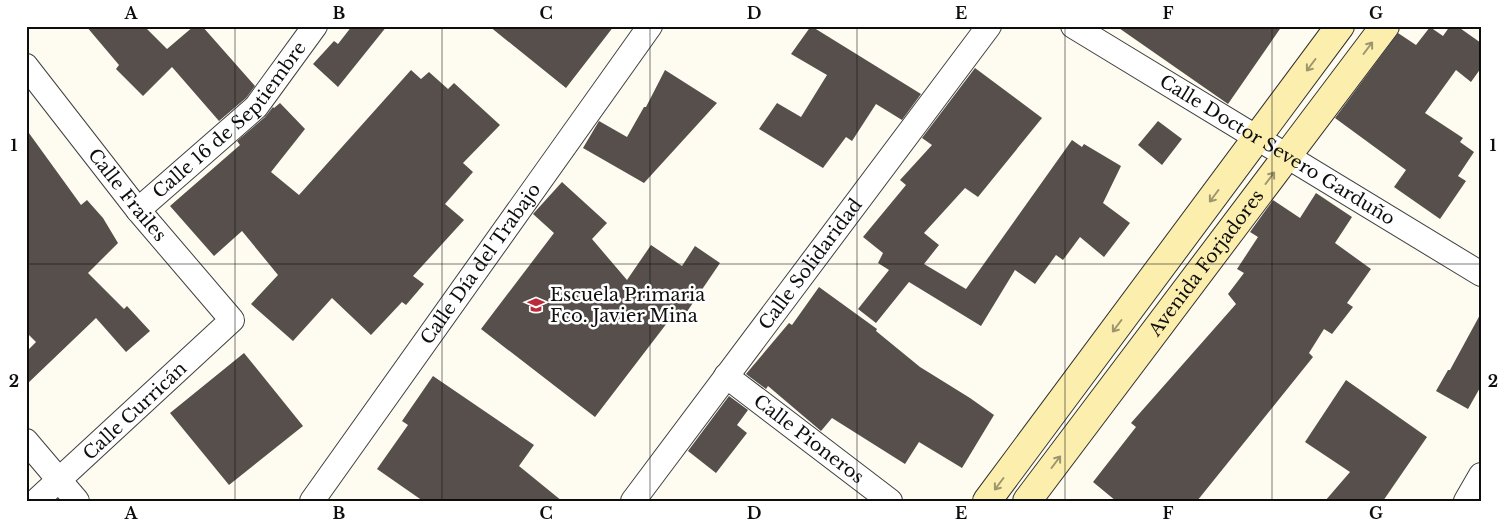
<svg xmlns="http://www.w3.org/2000/svg" width="1507" height="527" font-family="'Libre Baskerville',serif">
<style>
.building{fill:#574f4b}
.lines{fill:none;stroke-linecap:round;stroke-linejoin:round}
.minor-casing{stroke:#414141;stroke-width:26}
.secondary-casing{stroke:#303030;stroke-width:30}
.minor{stroke:#fff;stroke-width:24}
.secondary{stroke:#fcefae;stroke-width:28}
.oneway{stroke:#9d956e}
.grid{fill:none;stroke:#0e0e0e;stroke-width:1;stroke-opacity:0.55}
.labels{text-anchor:middle;stroke-width:5;stroke-linejoin:round;paint-order:stroke}
.street-label{font-size:18px;fill:#0e0e0e;stroke:#fff}
.poi-label{font-size:18px;fill:#0e0e0e;stroke:#fff;text-anchor:start}
.neatline{fill:none;stroke:#0e0e0e;stroke-width:2}
.grid-label{font-size:16px;text-anchor:middle;font-weight:bold;fill:#0e0e0e}
</style>
<rect width="100%" height="100%" fill="#fefbf0"/>
<path class="building" d="M 86,26 L 144,26 L 167,49 L 194,26 L 202,26 L 255,86 L 246,98 L 219,121 L 172,67 L 143,96 L 116,69 L 119,65 Z
M 352,26 L 387,26 L 338,87 L 313,64 L 334,41 L 338,44 Z
M 489,26 L 614,26 L 566,88 Z
M 811,26 L 921,94 L 902,120 L 876,104 L 852,141 L 846,137 L 823,168 L 759,129 L 777,103 L 801,117 L 827,75 L 791,54 Z
M 1116,26 L 1282,26 L 1228,104 Z
M 1450,26 L 1457,26 L 1481,43 L 1481,68 L 1471,82 L 1456,70 L 1425,113 L 1463,138 L 1460,142 L 1474,152 L 1458,176 L 1466,181 L 1440,219 L 1394,187 L 1406,170 L 1335,118 L 1398,33 L 1416,45 L 1430,27 L 1443,36 Z
M 975,68 L 1042,118 L 978,197 L 965,188 L 924,233 L 939,245 L 924,264 L 966,289 L 1072,140 L 1082,147 L 1084,144 L 1121,166 L 1103,203 L 1130,223 L 1104,257 L 1080,237 L 1063,260 L 1056,255 L 1035,284 L 1015,270 L 981,326 L 909,282 L 876,323 L 858,309 L 889,270 L 878,263 L 883,253 L 863,237 L 906,185 L 900,180 L 932,145 L 922,138 Z
M 411,70 L 421,79 L 429,72 L 448,89 L 454,83 L 500,125 L 463,163 L 473,172 L 445,204 L 464,220 L 413,276 L 424,284 L 406,305 L 402,302 L 371,335 L 332,298 L 293,341 L 251,304 L 278,275 L 242,231 L 214,256 L 170,206 L 240,145 L 237,141 L 265,117 L 273,107 L 274,108 L 280,103 L 305,129 L 271,172 L 299,195 Z
M 665,70 L 717,103 L 644,183 L 583,148 L 599,121 L 627,137 L 644,107 L 646,107 Z
M 1158,121 L 1182,139 L 1162,165 L 1138,145 Z
M 26,129 L 81,205 L 87,200 L 103,218 L 118,243 L 88,273 L 124,309 L 127,306 L 150,331 L 126,352 L 96,318 L 26,385 L 26,352 L 36,342 L 26,332 Z
M 562,182 L 607,223 L 592,239 L 627,280 L 651,245 L 682,266 L 695,246 L 720,263 L 684,316 L 677,310 L 595,417 L 481,329 L 554,233 L 533,214 Z
M 1316,193 L 1352,217 L 1335,243 L 1371,269 L 1347,303 L 1353,307 L 1332,334 L 1324,329 L 1309,353 L 1313,357 L 1197,501 L 1116,501 L 1093,482 L 1136,427 L 1131,423 L 1236,304 L 1228,294 L 1244,273 L 1237,269 L 1258,237 L 1250,232 L 1273,200 L 1300,218 Z
M 819,287 L 877,329 L 876,331 L 920,367 L 970,398 L 994,415 L 962,468 L 919,442 L 905,464 L 832,418 L 821,431 L 768,386 L 766,389 L 746,374 L 789,323 L 792,325 Z
M 1481,313 L 1481,386 L 1468,409 L 1436,391 L 1448,370 L 1450,370 Z
M 244,353 L 303,426 L 229,485 L 170,413 Z
M 433,376 L 534,445 L 519,466 L 562,501 L 423,501 L 377,469 L 408,425 L 402,421 Z
M 1346,380 L 1427,437 L 1383,501 L 1325,501 L 1350,472 L 1305,442 Z
M 729,396 L 748,410 L 737,425 L 747,433 L 716,473 L 688,451 Z"/>
<g class="lines">
<g class="minor-casing">
<g id="minor">
<path id="s1" d="M 1073,26 L 1481,274"/>
<path id="s2" d="M 26,66 L 138,210 L 232,320 L 36,501"/>
<path id="s3" d="M 138,210 L 256,107 L 315,26"/>
<path id="s4" d="M 726,376 L 890,501"/>
<path d="M 26,441 L 77,501"/>
<path id="s5" d="M 312,501 L 650,26"/>
<path id="s6" d="M 633,501 L 989,26"/>
<path d="M 1466,501 L 1481,475"/>
</g>
</g>
<g class="secondary-casing">
<g id="secondary">
<path d="M 987,501 L 1340,26"/>
<path id="s7" d="M 1027,501 L 1385,26"/>
</g>
</g>
<use href="#minor" class="minor"/>
<use href="#secondary" class="secondary"/>
</g>
<defs><path id="oneway-shaft" d="M-6 0H5M1.5-3L5.5 0L1.5 3" fill="none" stroke-width="1.6" stroke-linecap="round" stroke-linejoin="round" transform="scale(1.25)"/></defs>
<g class="oneway">
<use href="#oneway-shaft" transform="translate(1368 48) rotate(-53)"/>
<use href="#oneway-shaft" transform="translate(1311 65) rotate(127)"/>
<use href="#oneway-shaft" transform="translate(1270 178) rotate(-53)"/>
<use href="#oneway-shaft" transform="translate(1214 196) rotate(127)"/>
<use href="#oneway-shaft" transform="translate(1117 326) rotate(127)"/>
<use href="#oneway-shaft" transform="translate(1056 462) rotate(-53)"/>
<use href="#oneway-shaft" transform="translate(999 484) rotate(127)"/>
</g>
<path class="grid" d="M 235,26 L 235,501M 442,26 L 442,501M 650,26 L 650,501M 857,26 L 857,501M 1065,26 L 1065,501M 1272,26 L 1272,501M 26,264 L 1481,264"/>
<defs>
<g id="school-bare" transform="scale(1.35)"><path d="M0-5L7-2L0 1L-7-2ZM-4 1L0 2.5L4 1V4Q0 6-4 4Z" fill="#ba2b39" stroke="#fff" stroke-width="2.5" paint-order="stroke"/></g>
</defs>
<g fill-rule="evenodd">
<use href="#school-bare" x="536" y="305"/>
</g>
<g class="labels">
<g class="street-label">
<text dy="6" stroke="none"><textPath href="#s3" startOffset="129">Calle 16 de Septiembre</textPath></text>
<text dy="6" stroke="none"><textPath href="#s1" startOffset="239">Calle Doctor Severo Garduño</textPath></text>
<text dy="6" stroke="none"><textPath href="#s2" startOffset="164">Calle Frailes</textPath></text>
<text dy="6" stroke="none"><textPath href="#s5" startOffset="291">Calle Día del Trabajo</textPath></text>
<text dy="6" stroke="none"><textPath href="#s6" startOffset="296">Calle Solidaridad</textPath></text>
<text dy="6" stroke="none"><textPath href="#s7" startOffset="298">Avenida Forjadores</textPath></text>
<text transform="translate(135 411) rotate(-43)" y="6">Calle Curricán</text>
<text dy="6" stroke="none"><textPath href="#s4" startOffset="104">Calle Pioneros</textPath></text>
</g>
<g class="poi-label">
<text x="550" y="301">Escuela Primaria<tspan x="550" dy="21">Fco. Javier Mina</tspan></text>
</g>
</g>
<rect width="1507" height="527" fill="none" stroke="#ffffff" stroke-width="55"/>
<rect x="28" y="28" width="1452" height="472" class="neatline"/>
<g class="grid-label">
<text x="131" y="19">A</text>
<text x="339" y="19">B</text>
<text x="546" y="19">C</text>
<text x="754" y="19">D</text>
<text x="961" y="19">E</text>
<text x="1168" y="19">F</text>
<text x="1376" y="19">G</text>
<text x="14" y="151">1</text>
<text x="1493" y="151">1</text>
<text x="14" y="387">2</text>
<text x="1493" y="387">2</text>
<text x="131" y="519">A</text>
<text x="339" y="519">B</text>
<text x="546" y="519">C</text>
<text x="754" y="519">D</text>
<text x="961" y="519">E</text>
<text x="1168" y="519">F</text>
<text x="1376" y="519">G</text>
</g>
</svg>
